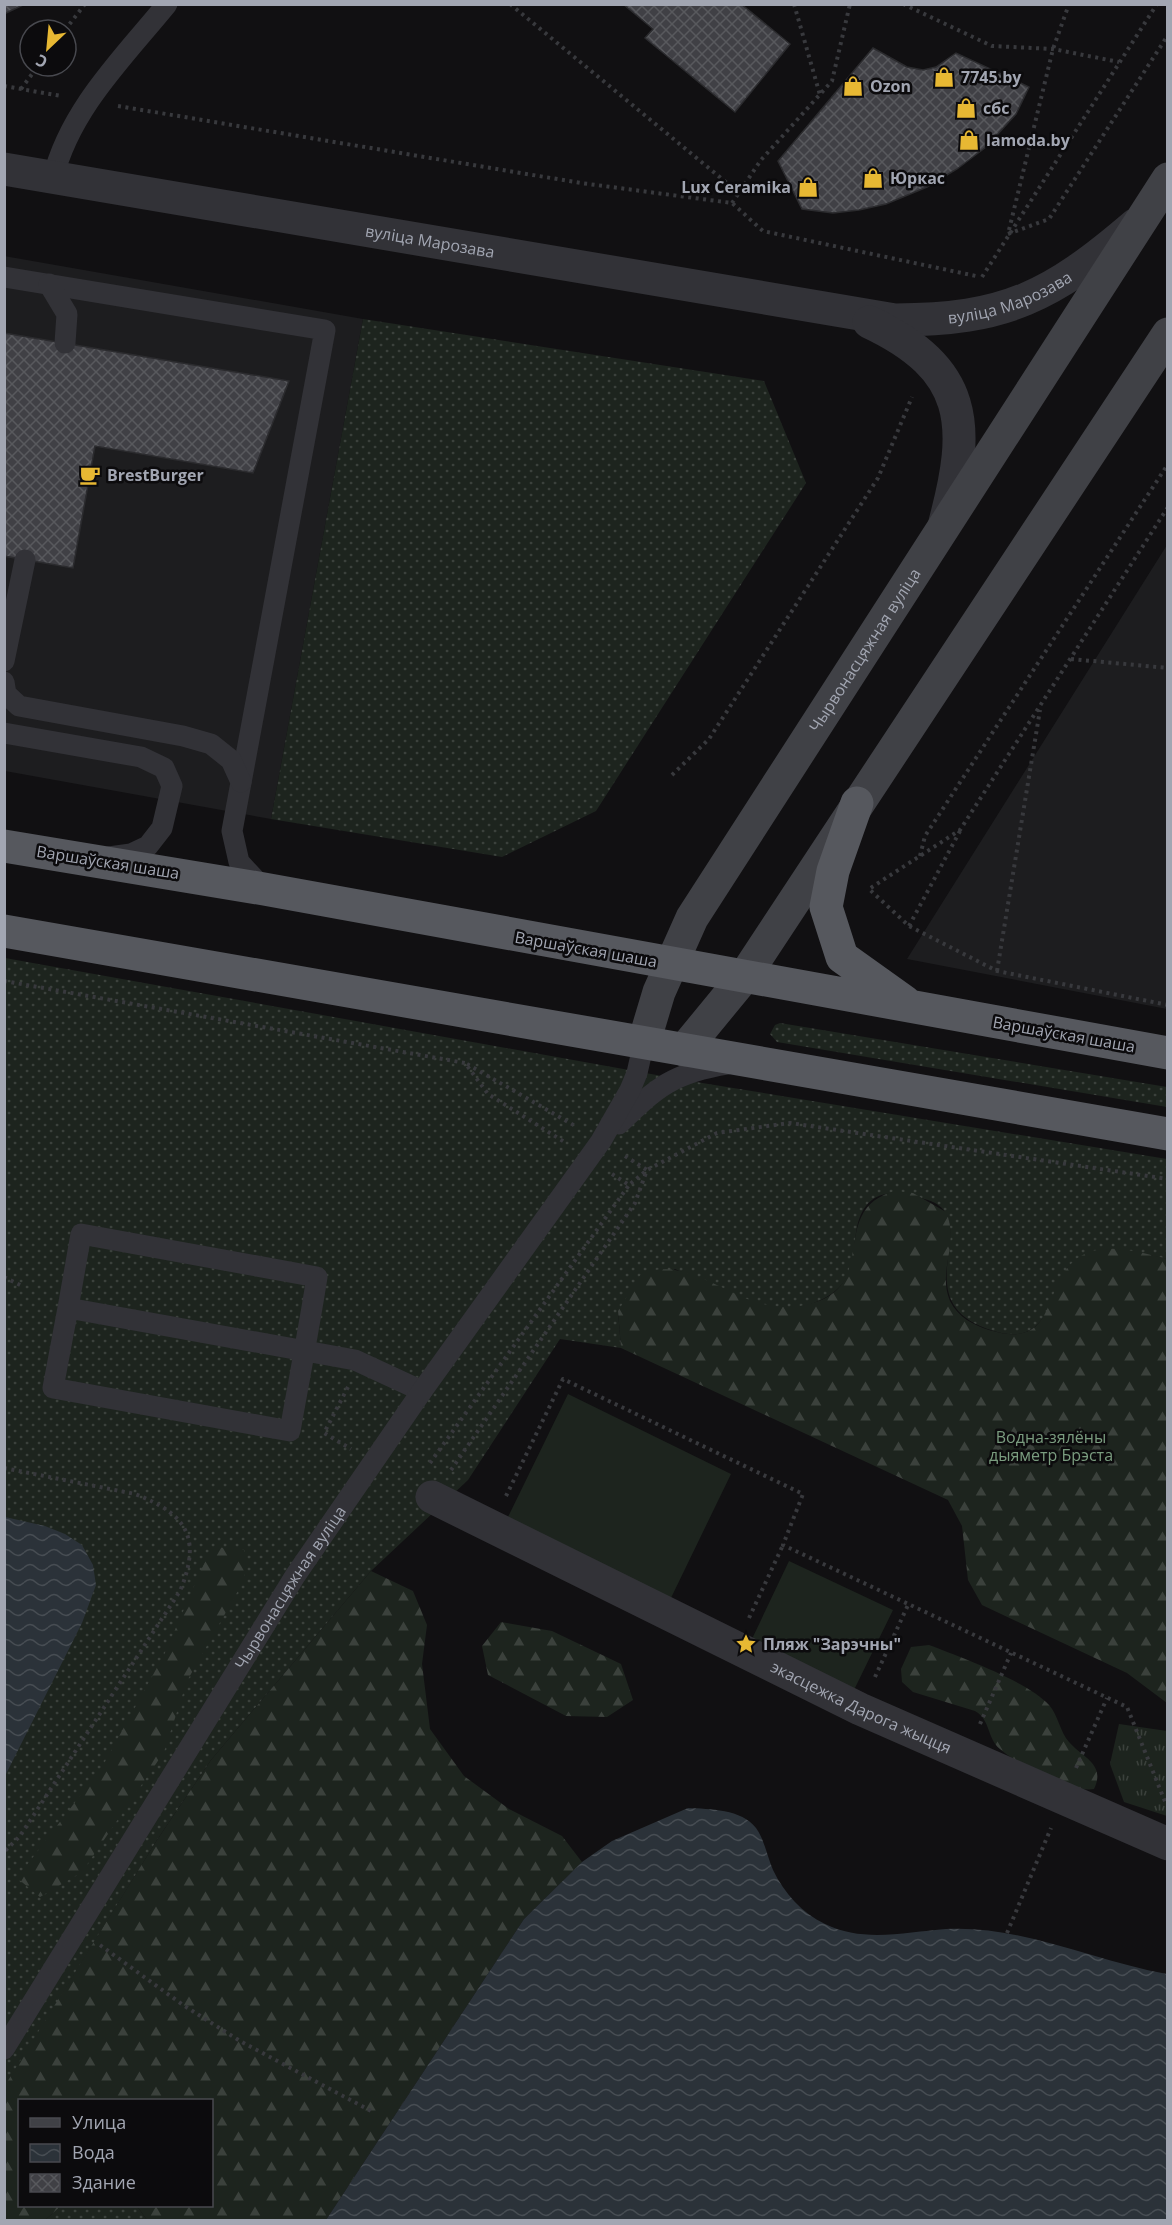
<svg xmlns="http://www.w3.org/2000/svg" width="1172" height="2225" font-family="'Open Sans',sans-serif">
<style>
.built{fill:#1d1d1f}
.grass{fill:url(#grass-dots)}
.forest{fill:url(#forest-firs)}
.park{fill:url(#park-tufts)}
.pitch{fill:#1d241e}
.water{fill:url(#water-waves)}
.building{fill:url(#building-cross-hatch);stroke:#2b2b2e;stroke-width:1.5}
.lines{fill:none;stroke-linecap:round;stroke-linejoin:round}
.path{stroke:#38393d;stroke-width:4;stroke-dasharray:3 4.5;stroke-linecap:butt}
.service{stroke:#323237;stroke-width:21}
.minor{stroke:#323237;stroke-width:33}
.secondary{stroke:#404146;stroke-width:33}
.trunk{stroke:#56585e;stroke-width:33}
.labels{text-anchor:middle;stroke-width:5;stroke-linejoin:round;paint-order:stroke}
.poi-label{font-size:16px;font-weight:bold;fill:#a2a6b2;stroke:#0c0b0d;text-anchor:start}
.street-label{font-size:16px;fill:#a2a6b2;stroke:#0c0b0d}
.park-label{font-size:16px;fill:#7a9c7f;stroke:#0c0b0d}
</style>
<defs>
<pattern id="grass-dots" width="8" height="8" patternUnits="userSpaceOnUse" patternTransform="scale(1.5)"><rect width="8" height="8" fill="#1d241e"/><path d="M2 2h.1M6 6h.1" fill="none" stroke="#3b413c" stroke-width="1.8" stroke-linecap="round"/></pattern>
<pattern id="forest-firs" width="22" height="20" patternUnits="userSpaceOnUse" patternTransform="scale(1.5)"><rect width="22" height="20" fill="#1d241e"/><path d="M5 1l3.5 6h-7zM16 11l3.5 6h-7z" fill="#3b413c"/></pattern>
<pattern id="park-tufts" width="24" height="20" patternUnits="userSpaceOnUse" patternTransform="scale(1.5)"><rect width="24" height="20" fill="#1d241e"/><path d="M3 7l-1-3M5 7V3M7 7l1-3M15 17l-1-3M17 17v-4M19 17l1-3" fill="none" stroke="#3b413c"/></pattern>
<pattern id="water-waves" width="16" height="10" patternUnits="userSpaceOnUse" patternTransform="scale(1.5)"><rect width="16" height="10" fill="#2b3239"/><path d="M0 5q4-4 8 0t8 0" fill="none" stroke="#474d53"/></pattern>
<pattern id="building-cross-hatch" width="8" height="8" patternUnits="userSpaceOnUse" patternTransform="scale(1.5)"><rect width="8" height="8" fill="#404045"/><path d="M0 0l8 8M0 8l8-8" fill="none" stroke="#58595d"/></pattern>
</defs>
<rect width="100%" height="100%" fill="#111012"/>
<path class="built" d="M 4,256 L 363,319 L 271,819 L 5,771 Z
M 1167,545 L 1167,1009 L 907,959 Z"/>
<path class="grass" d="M 363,319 L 764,381 L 806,483 L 596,811 L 502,857 L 271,819 Z
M 5,958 L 690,1081 L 1167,1159 L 1167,1259 L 1130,1251 L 1068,1267 C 1049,1301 1045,1347 994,1331 C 899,1303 987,1220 928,1200 C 895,1189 866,1187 857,1227 C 854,1242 854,1258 849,1272 C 840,1296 810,1308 785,1308 C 754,1309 705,1282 675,1269 L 618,1311 L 621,1348 L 560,1339 L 468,1480 L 371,1571 L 211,1760 L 157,1840 L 5,2087 Z
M 780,1023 L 1167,1087 L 1167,1107 L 777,1042 L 770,1034 L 775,1025 Z
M 61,2206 L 137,2206 L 147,2220 L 45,2220 Z"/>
<path class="forest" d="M 895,1191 L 913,1193 L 946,1212 C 960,1243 937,1271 950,1301 C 958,1317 973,1325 989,1330 C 1065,1353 1037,1274 1087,1253 C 1110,1243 1144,1253 1167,1259 L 1167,1703 L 1127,1673 L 982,1605 L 968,1580 L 962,1526 L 948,1500 L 621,1348 L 618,1311 L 643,1271 C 653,1270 666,1268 675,1270 C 722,1279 753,1316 805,1305 C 884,1289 825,1210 895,1191 Z
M 216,1547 L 244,1550 L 246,1568 L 243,1582 L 187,1681 L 164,1752 L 82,1872 L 40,1897 L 17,1878 L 102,1767 L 164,1655 L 205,1561 Z
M 371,1571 L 413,1591 L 427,1625 L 422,1664 L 430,1729 L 464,1776 L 509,1809 L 562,1836 L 582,1862 L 524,1919 L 326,2220 L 147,2220 L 137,2206 L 212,2206 L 212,2100 L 20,2100 L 20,2206 L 61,2206 L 45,2220 L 5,2220 L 4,2087 L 157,1840 L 211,1760 Z
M 501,1622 L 552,1631 L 621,1664 L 633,1700 L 607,1717 L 566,1716 L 488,1675 L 482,1646 Z
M 929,1645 C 960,1657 1027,1681 1049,1705 C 1058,1715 1060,1732 1069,1742 C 1083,1758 1106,1764 1094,1789 C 1071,1793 1018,1765 1000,1749 C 987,1739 991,1720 975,1711 L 913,1692 L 902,1682 L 901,1669 L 911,1647 Z"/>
<path class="park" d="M 1119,1724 L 1167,1731 L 1167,1816 L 1124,1802 L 1110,1764 Z"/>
<path class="pitch" d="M 568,1394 L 731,1474 L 670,1600 L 506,1521 Z
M 789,1561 L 893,1610 L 854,1690 L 751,1641 Z"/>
<path class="water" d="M 5,1517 L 45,1526 L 65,1534 L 82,1545 L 93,1565 L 96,1585 L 82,1623 L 5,1776 Z
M 688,1808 C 709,1809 742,1809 756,1828 C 765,1841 767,1856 773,1870 C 784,1893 802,1913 825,1924 C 863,1943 906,1932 946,1929 C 1022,1925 1094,1961 1167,1974 L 1167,2220 L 326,2220 L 524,1919 L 582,1862 L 612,1841 Z"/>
<path class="building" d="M 4,4 L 25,4 L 4,14 Z
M 623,4 L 741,4 L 790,44 L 735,112 L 645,38 L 653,29 Z
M 873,48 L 907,67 L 923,70 L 936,67 L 956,53 L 1029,87 L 1016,114 L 986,147 L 957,169 L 927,187 L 886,204 L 859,210 L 833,213 L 802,209 L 778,161 Z
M 4,333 L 289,381 L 253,473 L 95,446 L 73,568 L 4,556 Z"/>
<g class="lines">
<path class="path" d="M 510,4 L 739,193
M 794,4 L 820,95
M 903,4 L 992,46 L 1053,49 L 1119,62
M 65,30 L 85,4
M 4,86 L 61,96
M 21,89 L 38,66
M 118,106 L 581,183 L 732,203 L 763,231 L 976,276
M 732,203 L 761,160 L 832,81 L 850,4
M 1009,230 L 1053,49 L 1069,4
M 1008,234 L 1049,219 L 1168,35
M 982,277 L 1157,4
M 1168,507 L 960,830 L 869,889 L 909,926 L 997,971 L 1168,1005
M 1071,659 L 1168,668
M 672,775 L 709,739 L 878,478 L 912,397
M 920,856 L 925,836 L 1168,464
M 909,926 L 960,831
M 997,971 L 1040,710
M 4,981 L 465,1063 L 488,1094 L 566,1143
M 467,1064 L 577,1127
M 612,1174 L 629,1185 L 647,1170 L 717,1133 L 790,1123 L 1168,1179
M 4,1277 L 24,1287
M 348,1387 L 324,1433 L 351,1449
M 430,1463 L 629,1185
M 4,1468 L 135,1494 C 187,1514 202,1538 180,1591 L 20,1836 L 4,1852
M 451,1470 L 635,1203 L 647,1170 L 625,1156
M 506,1496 L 563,1379 L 803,1494 L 783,1545 L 1127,1707 L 1166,1804
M 749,1618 L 783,1545
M 875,1677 L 908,1605
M 980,1724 L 1011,1653
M 1076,1768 L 1107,1698
M 1007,1933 L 1051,1828
M 100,1945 L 183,2005 L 240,2041 L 371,2111"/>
<g class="service">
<path d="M 53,178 C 70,109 123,58 167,4"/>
<path d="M 4,277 L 325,330 L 232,831 L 239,862 L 264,889"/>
<path d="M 49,284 L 67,314 L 65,343"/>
<path d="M 4,661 L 25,560"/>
<path d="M 4,682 L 6,694 L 19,706 L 183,736 L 211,744 L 231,760 L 241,782"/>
<path d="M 4,733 L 141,757 L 164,768 L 172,786 L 162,828 L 148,846 L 131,854 L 109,857"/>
<path d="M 619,1124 C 657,1087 673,1073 728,1064"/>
<path d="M 68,1308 L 81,1234 L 317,1277 C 309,1328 299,1380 290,1431 L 53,1388 L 68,1308 L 355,1360 L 422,1391"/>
<path id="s1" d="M 4,2049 L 295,1576 L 422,1391 L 601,1141 L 630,1090 L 637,1073 L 644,1042"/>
</g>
<g class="minor">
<path id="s2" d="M 4,169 L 895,320 C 1006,320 1052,296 1135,225"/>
<path d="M 869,322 C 969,369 971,425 945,522"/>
<path id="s3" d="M 432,1497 L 860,1709 L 1168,1844"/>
</g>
<g class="secondary">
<path id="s4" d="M 644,1042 L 659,992 L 692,918 L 1168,179"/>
<path d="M 684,1050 L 744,977 L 1168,334"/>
</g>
<path class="trunk" d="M 857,803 L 833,871 L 826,907 L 842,957 L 905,1002
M 4,846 L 264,889 L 1168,1053
M 4,931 L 1168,1134"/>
</g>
<defs>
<g id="shop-bare" transform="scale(1.62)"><path d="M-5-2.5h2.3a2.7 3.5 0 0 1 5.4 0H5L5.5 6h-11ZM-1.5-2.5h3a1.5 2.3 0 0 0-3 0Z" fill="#e7b833" stroke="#0c0b0d" stroke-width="2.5" paint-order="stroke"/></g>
<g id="cafe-bare" transform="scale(1.62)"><path d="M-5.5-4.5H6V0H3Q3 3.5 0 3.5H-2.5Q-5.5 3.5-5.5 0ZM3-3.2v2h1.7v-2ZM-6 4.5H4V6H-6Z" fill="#e7b833" stroke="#0c0b0d" stroke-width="2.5" paint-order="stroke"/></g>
<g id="sight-bare" transform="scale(1.62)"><path d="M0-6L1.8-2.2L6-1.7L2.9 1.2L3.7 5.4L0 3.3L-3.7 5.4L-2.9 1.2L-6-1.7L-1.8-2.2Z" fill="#e7b833" stroke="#0c0b0d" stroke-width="2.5" paint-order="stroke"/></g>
</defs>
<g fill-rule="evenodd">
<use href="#shop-bare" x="944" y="77"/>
<use href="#shop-bare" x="853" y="86"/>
<use href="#shop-bare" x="966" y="108"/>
<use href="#shop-bare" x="969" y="140"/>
<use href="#shop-bare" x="873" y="178"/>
<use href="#shop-bare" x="808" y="187"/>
<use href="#cafe-bare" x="90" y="475"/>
<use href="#sight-bare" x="746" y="1644"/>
</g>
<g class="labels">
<g class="poi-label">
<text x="961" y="83">7745.by</text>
<text x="870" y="92">Ozon</text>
<text x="983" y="114">сбс</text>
<text x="986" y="146">lamoda.by</text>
<text x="890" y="184">Юркас</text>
<text x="791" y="193" text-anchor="end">Lux Ceramika</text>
<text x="107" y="481">BrestBurger</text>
<text x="763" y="1650">Пляж "Зарэчны"</text>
</g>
<g class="street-label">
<text dy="6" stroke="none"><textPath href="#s2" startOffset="432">вуліца Марозава</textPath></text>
<text dy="6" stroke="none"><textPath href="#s2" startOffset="1022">вуліца Марозава</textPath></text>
<text dy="6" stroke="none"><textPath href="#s4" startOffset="452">Чырвонасцяжная вуліца</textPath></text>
<text transform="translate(108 862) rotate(9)" y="6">Варшаўская шаша</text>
<text transform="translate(586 949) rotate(10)" y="6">Варшаўская шаша</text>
<text transform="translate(1064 1034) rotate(10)" y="6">Варшаўская шаша</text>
<text dy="6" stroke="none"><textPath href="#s1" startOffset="543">Чырвонасцяжная вуліца</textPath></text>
<text dy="6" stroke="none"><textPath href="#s3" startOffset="478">экасцежка Дарога жыцця</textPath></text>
</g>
<g class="park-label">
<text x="1051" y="1443">Водна-зялёны<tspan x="1051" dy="18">дыяметр Брэста</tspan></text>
</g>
</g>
<rect width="1172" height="2225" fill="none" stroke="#a2a6b2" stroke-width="12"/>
<rect x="18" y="2099" width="195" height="108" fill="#0c0b0d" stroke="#48494f" stroke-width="1.5"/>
<rect x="30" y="2118" width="30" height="9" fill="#404146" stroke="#48494f" stroke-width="1.5"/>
<text x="72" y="2129" font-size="18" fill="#a2a6b2">Улица</text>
<rect x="30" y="2144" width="30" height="18" fill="url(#water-waves)" stroke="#48494f" stroke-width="1.5"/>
<text x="72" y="2159" font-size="18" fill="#a2a6b2">Вода</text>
<rect x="30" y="2174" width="30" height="18" fill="url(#building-cross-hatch)" stroke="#48494f" stroke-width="1.5"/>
<text x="72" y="2189" font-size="18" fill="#a2a6b2">Здание</text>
<g transform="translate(48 48) rotate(206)"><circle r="28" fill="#0c0b0d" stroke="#48494f" stroke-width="1.5"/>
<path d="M0-4.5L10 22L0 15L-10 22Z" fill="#e7b833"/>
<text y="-9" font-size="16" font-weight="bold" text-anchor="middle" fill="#a2a6b2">С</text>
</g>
</svg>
